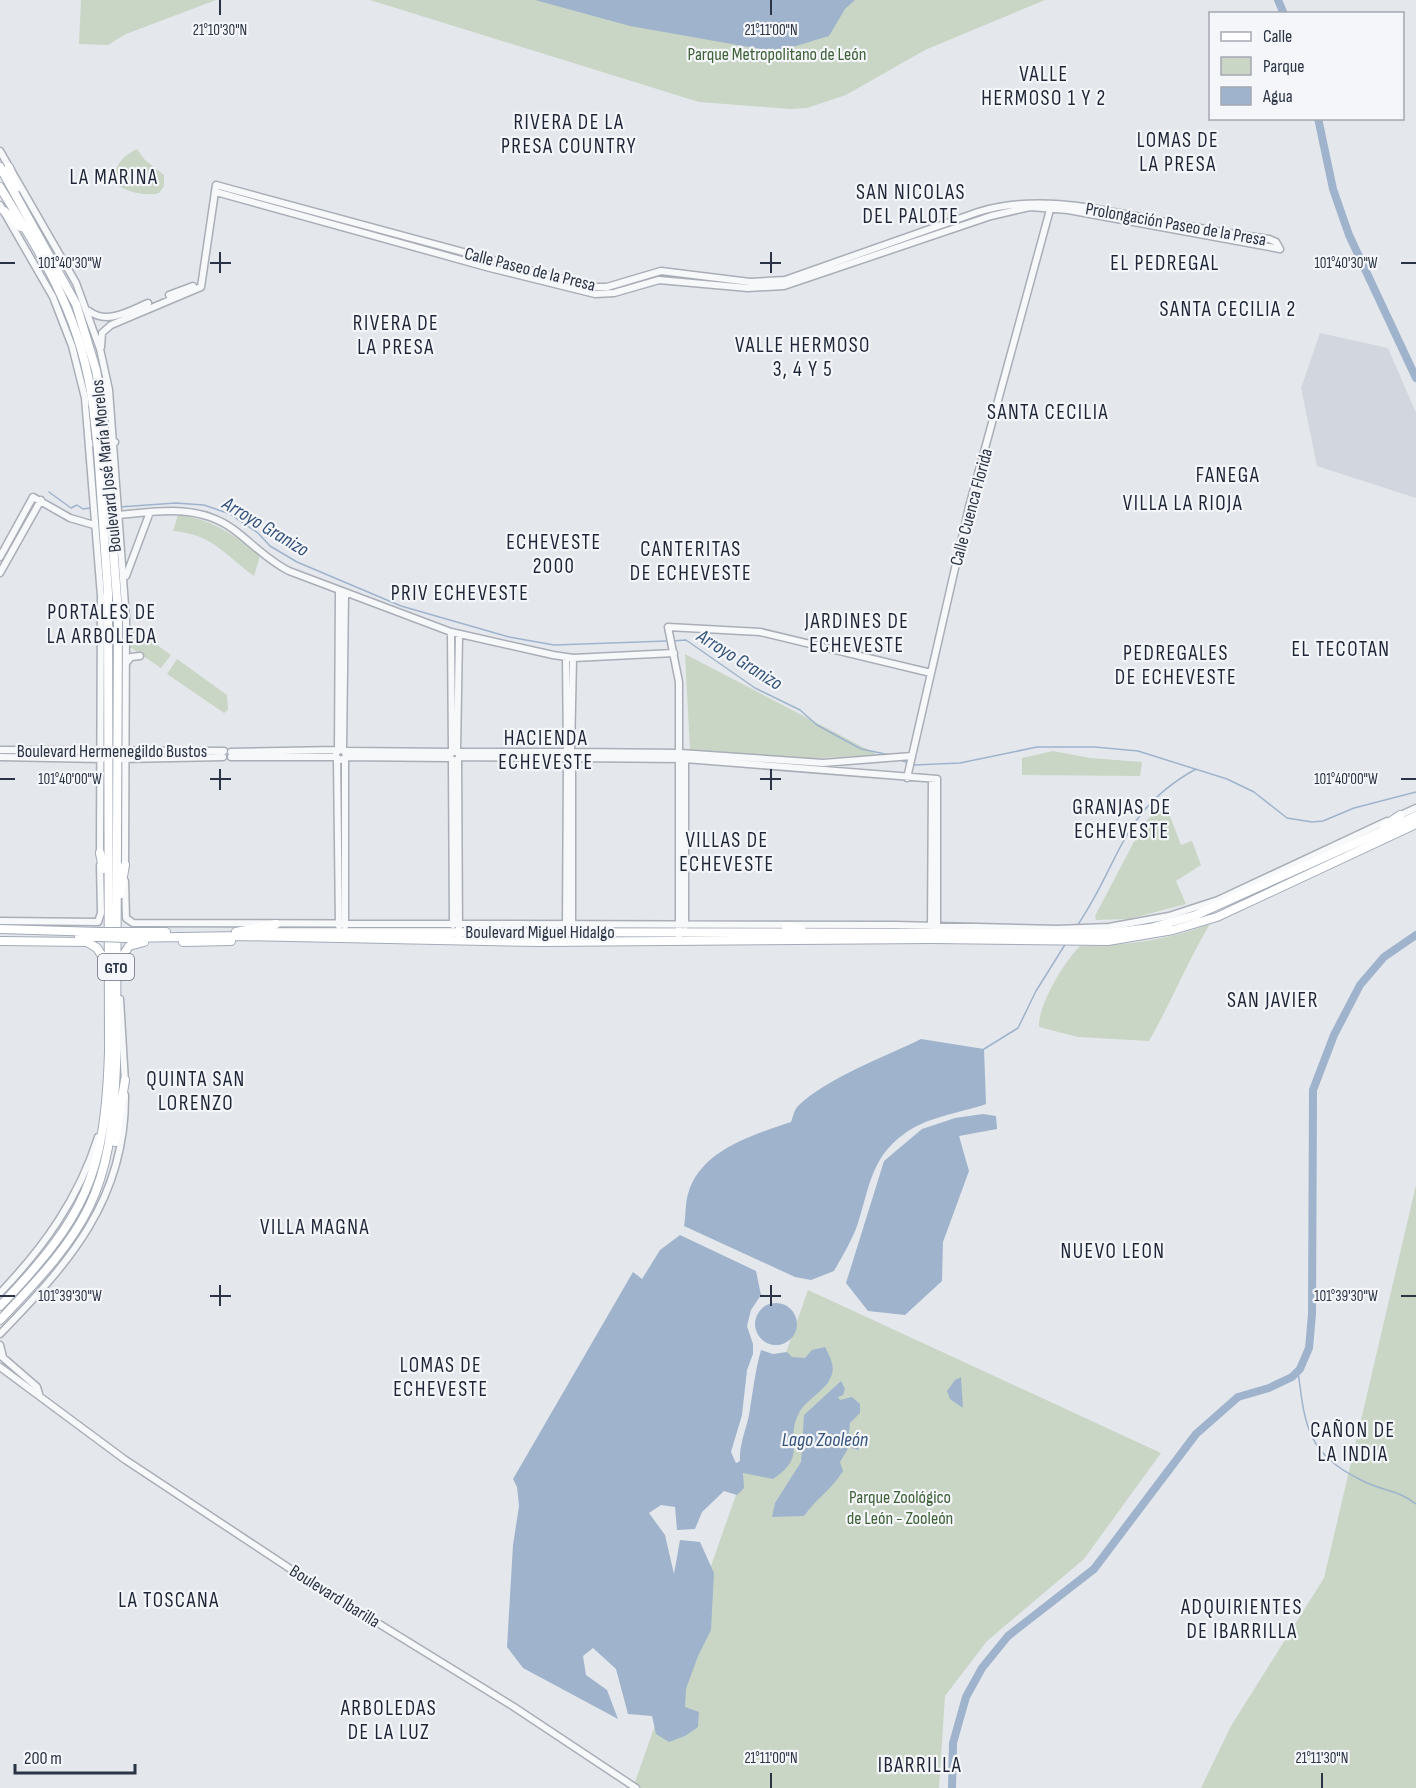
<svg xmlns="http://www.w3.org/2000/svg" width="1416" height="1788" font-family="'Sofia Sans Condensed',sans-serif">
<style>
.built{fill:#d2d6de}
.green{fill:#c9d6c5}
.water{fill:#9fb4cc}
.lines{fill:none;stroke-linecap:round;stroke-linejoin:round}
.stream{stroke:#9fb4cc;stroke-width:1.5}
.river{stroke:#9fb4cc;stroke-width:8}
.minor-casing{stroke:#a9aeb7;stroke-width:9}
.major-casing{stroke:#a3abb8;stroke-width:10}
.minor{stroke:#f7f8fa;stroke-width:6}
.major{stroke:#fff;stroke-width:8}
.major-bridge-casing{stroke:#a3abb8;stroke-width:10;stroke-linecap:butt}
.major-bridge{stroke:#fff;stroke-width:8}
.ticks{fill:none;stroke:#2b3445;stroke-width:2}
.labels{text-anchor:middle;stroke-width:4.5;stroke-linejoin:round;paint-order:stroke}
.shield{fill:#f4f6f9;stroke:#676e7b;stroke-width:1.5}
.shield-label{font-size:16px;font-weight:bold;fill:#2b3445}
.park-label{font-size:18px;fill:#3f6138;stroke:#f4f6f9}
.street-label{font-size:18px;fill:#2b3445;stroke:#f4f6f9}
.water-label{font-size:20px;font-style:italic;fill:#34527a;stroke:#f4f6f9}
.quarter-label{font-size:21px;letter-spacing:1.5px;fill:#1d2536;stroke:#f4f6f9}
.ticks-label{font-size:15px;text-anchor:middle;fill:#2b3445;stroke:#f4f6f9;stroke-width:4.5;stroke-linejoin:round;paint-order:stroke}
</style>
<rect width="100%" height="100%" fill="#e4e7ec"/>
<path class="built" d="M 1320,333 L 1388,348 L 1416,413 L 1416,498 L 1317,466 L 1301,388 Z"/>
<path class="green" d="M 81,0 L 216,0 L 126,34 L 108,45 L 79,44 Z
M 370,0 L 1045,0 L 925,50 L 846,95 L 807,108 L 790,109 L 699,102 Z
M 137,149 L 145,160 L 164,175 L 164,186 L 159,193 C 147,197 121,191 112,181 C 117,164 121,157 137,149 Z
M 178,515 C 213,519 234,535 260,556 L 254,576 C 225,555 212,534 173,531 Z
M 132,627 L 171,655 L 161,668 L 130,647 Z
M 685,654 L 878,755 L 801,759 L 690,751 Z
M 177,659 L 227,695 L 228,710 L 224,713 L 167,674 Z
M 1053,751 L 1090,758 L 1142,762 L 1140,776 L 1022,775 L 1022,758 Z
M 1165,803 L 1181,845 L 1192,841 L 1201,865 L 1176,881 L 1186,904 L 1129,919 L 1096,920 L 1095,916 L 1137,836 L 1147,820 Z
M 1210,924 C 1187,962 1171,1003 1149,1041 L 1078,1037 L 1039,1027 C 1038,1005 1064,962 1080,946 C 1125,946 1168,940 1210,924 Z
M 1416,1185 L 1416,1788 L 1201,1788 L 1231,1726 L 1324,1578 Z
M 808,1290 L 1161,1453 L 1084,1559 L 987,1641 L 945,1696 L 939,1788 L 638,1788 L 634,1785 Z"/>
<path class="water" d="M 535,0 L 855,0 L 845,9 L 829,36 L 776,52 L 630,26 Z
M 921,1039 L 984,1049 L 986,1104 C 960,1113 926,1117 904,1134 C 870,1158 869,1191 857,1226 C 851,1242 842,1257 834,1271 L 811,1280 L 795,1277 L 684,1226 C 686,1216 685,1204 688,1194 C 700,1150 753,1135 791,1122 C 793,1117 794,1110 798,1106 C 827,1078 884,1057 921,1039 Z
M 983,1114 L 996,1116 L 997,1129 L 959,1136 L 969,1171 L 943,1242 L 942,1281 L 905,1315 L 868,1311 L 846,1283 L 884,1161 L 922,1129 L 955,1118 Z
M 680,1235 L 756,1271 L 761,1295 L 751,1310 L 747,1326 L 753,1344 L 753,1354 L 747,1370 L 742,1415 L 731,1452 L 736,1463 L 740,1461 C 739,1445 746,1430 749,1415 C 753,1392 755,1371 761,1350 L 773,1354 L 787,1352 L 792,1357 L 805,1358 L 812,1350 L 825,1347 C 829,1355 835,1365 832,1374 C 827,1391 807,1398 799,1413 C 784,1441 809,1456 773,1479 L 743,1473 L 744,1488 L 737,1495 L 724,1491 L 702,1512 L 695,1529 L 677,1530 L 675,1507 L 661,1505 L 649,1513 L 665,1535 L 674,1574 L 680,1540 L 700,1542 L 714,1573 L 711,1630 L 698,1656 L 686,1689 L 685,1707 L 699,1712 L 698,1727 L 685,1736 L 669,1742 L 656,1734 L 652,1716 L 628,1714 L 616,1669 L 593,1648 L 583,1656 L 586,1675 L 607,1690 L 618,1719 L 523,1668 L 507,1647 L 513,1545 L 519,1506 L 517,1487 L 513,1479 L 633,1272 L 642,1279 L 660,1250 Z
M755 1324a21 21 0 1 1 42 0a21 21 0 1 1-42 0Z
M 961,1377 L 963,1408 L 950,1399 L 947,1391 L 955,1380 Z
M 841,1381 L 845,1389 L 843,1395 L 838,1397 L 840,1400 L 852,1397 L 860,1404 L 860,1413 L 850,1423 L 849,1433 L 864,1440 L 858,1450 L 849,1447 L 840,1462 L 843,1471 C 832,1489 816,1499 804,1516 L 772,1517 L 775,1503 L 801,1462 L 804,1415 Z"/>
<g class="lines">
<path class="stream" d="M 49,492 L 71,508 L 77,505 L 83,509 L 90,508
M 119,507 L 176,503 L 204,505 L 230,514 L 258,533 L 270,546 L 297,562 L 401,606 L 509,637 L 554,645 L 667,641
M 672,641 L 686,640 L 755,688 L 800,710 L 817,725 L 861,749 L 890,755
M 900,760 L 909,763
M 914,765 L 960,763 L 1037,747 L 1095,747 L 1138,751 L 1227,779 L 1254,792 L 1287,818 L 1312,822 L 1323,821 L 1354,808 L 1416,792
M 1077,926 C 1121,862 1120,811 1196,769
M 984,1049 L 1018,1028 L 1036,991 L 1066,943
M 1298,1371 C 1305,1427 1307,1453 1361,1480 C 1381,1491 1397,1489 1416,1504"/>
<path class="river" d="M 1278,0 L 1284,14
M 1318,118 L 1333,189 L 1349,235 L 1416,378
M 952,1788 L 953,1743 L 966,1697 L 982,1668 L 1008,1636 L 1094,1569 L 1196,1434 L 1238,1397 L 1269,1388 L 1292,1377 L 1300,1369 L 1309,1348 L 1312,1314 L 1313,1090 L 1334,1035 L 1360,985 L 1384,957 L 1416,935"/>
<g class="minor-casing">
<path id="minor" d="M 0,151 L 76,283 L 100,349 L 109,390 L 126,619 L 125,868
M 216,192 L 490,268 L 595,294 L 614,293 L 659,280 L 748,288 L 784,286 L 991,216 L 1030,207 L 1068,210 L 1280,249
M 0,205 L 53,297 L 72,346 L 85,398 L 101,596 L 100,855
M 169,295 L 193,286
M 89,311 C 107,325 129,311 148,303
M 101,347 L 102,333 L 111,325 L 201,287 L 216,185 L 592,287 L 607,287 L 661,271 L 750,282 L 785,280 L 978,212 C 1037,194 1095,208 1155,220 C 1193,227 1231,234 1269,239 L 1276,242 L 1280,249
M 91,408 L 99,411 L 106,408 L 103,386 L 107,381
M 89,445 L 103,437 L 115,442
M 119,515 C 158,511 199,504 233,529 C 252,543 267,560 289,571 L 451,632 L 553,655 L 573,658 L 674,653
M 0,557 L 33,497 L 70,518 L 94,525
M 0,573 L 41,500
M 126,576 L 150,512
M 451,632 L 452,751
M 566,658 L 567,751
M 126,663 L 131,657 L 140,656
M 343,749 L 345,592
M 0,750 L 224,751
M 338,750 L 339,590
M 346,751 L 451,752
M 457,751 L 459,634
M 571,751 L 573,658
M 231,752 L 337,750
M 459,752 L 565,752
M 573,752 L 680,753 L 823,763 L 912,756
M 685,756 L 685,926
M 0,757 L 102,759
M 231,757 L 336,757
M 347,757 L 343,749 L 336,752 L 336,757 L 340,760 L 347,757 L 449,758
M 460,757 L 457,751 L 449,754 L 451,759 L 455,761 L 460,757 L 564,758
M 575,758 L 570,750 L 564,755 L 568,762 L 575,758 L 685,759 L 937,779 L 937,930
M 121,759 L 223,757
M 337,759 L 339,926
M 458,760 L 459,937
M 452,761 L 453,925
M 907,778 L 969,507 L 1051,206
M 1396,817 L 1416,808
M 125,881 L 126,918 L 133,923 L 895,925 L 1057,929 L 1109,927 L 1169,916 L 1218,900 L 1387,821
M 0,921 L 98,922 L 101,913 L 100,865
M 345,926 L 345,759
M 572,927 L 572,761
M 566,929 L 567,761
M 931,929 L 932,779
M 679,940 L 679,682 L 668,627 L 760,632 L 931,673
M 120,999 L 125,1082
M 0,1293 C 44,1247 79,1198 98,1137
M 0,1334 C 68,1264 126,1200 125,1095
M 0,1345 L 3,1357
M 0,1355 L 37,1387 L 39,1394
M 0,1367 L 124,1459 L 295,1572 L 514,1707 L 636,1788"/>
</g>
<g class="major-casing">
<path id="major" d="M 0,167 L 76,304 L 96,370 L 102,404
M 9,167 L 16,188
M 0,187 C 45,261 81,316 93,405
M 4,211 L 21,227
M 1384,826 L 1400,815
M 100,853 L 103,869
M 120,894 L 125,865
M 786,926 L 801,929
M 0,929 L 100,932
M 125,932 L 166,932
M 236,932 L 276,924
M 250,932 L 1110,933 L 1150,928 L 1196,915 L 1416,816
M 79,937 L 100,937
M 125,938 L 237,936 L 539,942 L 931,939 L 1108,941 L 1173,930 L 1217,917 L 1416,824
M 0,941 L 87,942 L 97,948 L 108,965
M 183,942 L 231,941
M 119,962 L 129,946 L 144,942
M 115,1142 L 125,1080
M 0,1306 C 85,1217 105,1176 109,1052 L 108,593 L 98,450
M 0,1320 C 88,1228 111,1195 116,1065 L 118,613 L 106,449"/>
</g>
<use href="#minor" class="minor"/>
<use href="#major" class="major"/>
<g class="major-bridge-casing">
<path id="major-bridge" d="M 102,404 L 106,449
M 93,405 L 98,450
M 100,932 L 125,932
M 100,937 L 125,938"/>
</g>
<use href="#major-bridge" class="major-bridge"/>
</g>
<path class="ticks" d="M 220,0 L 220,15M 771,0 L 771,15M 220,252 L 220,273M 771,252 L 771,273M 0,263 L 15,263M 210,263 L 231,263M 760,263 L 781,263M 1401,263 L 1416,263M 220,769 L 220,790M 771,769 L 771,790M 0,779 L 15,779M 210,779 L 231,779M 760,779 L 781,779M 1401,779 L 1416,779M 220,1285 L 220,1306M 771,1285 L 771,1306M 0,1296 L 15,1296M 210,1296 L 231,1296M 760,1296 L 781,1296M 1401,1296 L 1416,1296M 771,1773 L 771,1788M 1322,1773 L 1322,1788"/>
<g class="labels">
<rect class="shield" x="98" y="954" width="36" height="26" rx="4.5"/>
<g class="shield-label">
<text x="116" y="973">GTO</text>
</g>
<g class="park-label">
<text x="777" y="60">Parque Metropolitano de León</text>
<text x="900" y="1503">Parque Zoológico<tspan x="900" dy="21">de León - Zooleón</tspan></text>
</g>
<g class="street-label">
<text transform="translate(1176 224) rotate(10)" y="6">Prolongación Paseo de la Presa</text>
<text transform="translate(530 269) rotate(14)" y="6">Calle Paseo de la Presa</text>
<text transform="translate(106 466) rotate(-96)" y="6">Boulevard José María Morelos</text>
<text transform="translate(971 507) rotate(-75)" y="6">Calle Cuenca Florida</text>
<text x="112" y="757">Boulevard Hermenegildo Bustos</text>
<text x="540" y="938">Boulevard Miguel Hidalgo</text>
<text transform="translate(335 1596) rotate(32)" y="6">Boulevard Ibarilla</text>
</g>
<g class="water-label">
<text transform="translate(266 526) rotate(31)" y="7">Arroyo Granizo</text>
<text transform="translate(740 659) rotate(32)" y="7">Arroyo Granizo</text>
<text x="825" y="1446">Lago Zooleón</text>
</g>
<g class="quarter-label">
<text x="1044" y="81">VALLE<tspan x="1044" dy="24">HERMOSO 1 Y 2</tspan></text>
<text x="569" y="129">RIVERA DE LA<tspan x="569" dy="24">PRESA COUNTRY</tspan></text>
<text x="1178" y="147">LOMAS DE<tspan x="1178" dy="24">LA PRESA</tspan></text>
<text x="114" y="184">LA MARINA</text>
<text x="911" y="199">SAN NICOLAS<tspan x="911" dy="24">DEL PALOTE</tspan></text>
<text x="1165" y="270">EL PEDREGAL</text>
<text x="1228" y="316">SANTA CECILIA 2</text>
<text x="396" y="330">RIVERA DE<tspan x="396" dy="24">LA PRESA</tspan></text>
<text x="803" y="352">VALLE HERMOSO<tspan x="803" dy="24">3, 4 Y 5</tspan></text>
<text x="1048" y="419">SANTA CECILIA</text>
<text x="1228" y="482">FANEGA</text>
<text x="1183" y="510">VILLA LA RIOJA</text>
<text x="554" y="549">ECHEVESTE<tspan x="554" dy="24">2000</tspan></text>
<text x="691" y="556">CANTERITAS<tspan x="691" dy="24">DE ECHEVESTE</tspan></text>
<text x="460" y="600">PRIV ECHEVESTE</text>
<text x="102" y="619">PORTALES DE<tspan x="102" dy="24">LA ARBOLEDA</tspan></text>
<text x="857" y="628">JARDINES DE<tspan x="857" dy="24">ECHEVESTE</tspan></text>
<text x="1341" y="656">EL TECOTAN</text>
<text x="1176" y="660">PEDREGALES<tspan x="1176" dy="24">DE ECHEVESTE</tspan></text>
<text x="546" y="745">HACIENDA<tspan x="546" dy="24">ECHEVESTE</tspan></text>
<text x="1122" y="814">GRANJAS DE<tspan x="1122" dy="24">ECHEVESTE</tspan></text>
<text x="727" y="847">VILLAS DE<tspan x="727" dy="24">ECHEVESTE</tspan></text>
<text x="1273" y="1007">SAN JAVIER</text>
<text x="196" y="1086">QUINTA SAN<tspan x="196" dy="24">LORENZO</tspan></text>
<text x="315" y="1234">VILLA MAGNA</text>
<text x="1113" y="1258">NUEVO LEON</text>
<text x="441" y="1372">LOMAS DE<tspan x="441" dy="24">ECHEVESTE</tspan></text>
<text x="1353" y="1437">CAÑON DE<tspan x="1353" dy="24">LA INDIA</tspan></text>
<text x="169" y="1607">LA TOSCANA</text>
<text x="1242" y="1614">ADQUIRIENTES<tspan x="1242" dy="24">DE IBARRILLA</tspan></text>
<text x="389" y="1715">ARBOLEDAS<tspan x="389" dy="24">DE LA LUZ</tspan></text>
<text x="920" y="1772">IBARRILLA</text>
</g>
</g>
<g class="ticks-label">
<text x="220" y="35">21°10'30"N</text>
<text x="771" y="35">21°11'00"N</text>
<text x="1346" y="268">101°40'30"W</text>
<text x="70" y="268">101°40'30"W</text>
<text x="1346" y="784">101°40'00"W</text>
<text x="70" y="784">101°40'00"W</text>
<text x="1346" y="1301">101°39'30"W</text>
<text x="70" y="1301">101°39'30"W</text>
<text x="771" y="1763">21°11'00"N</text>
<text x="1322" y="1763">21°11'30"N</text>
</g>
<rect x="1209" y="12" width="195" height="108" fill="#f4f6f9" stroke="#a4a8b1" stroke-width="1.5"/>
<rect x="1221" y="32" width="30" height="9" fill="#ffffff" stroke="#a4a8b1" stroke-width="1.5"/>
<text x="1263" y="42" font-size="18" fill="#2b3445">Calle</text>
<rect x="1221" y="57" width="30" height="18" fill="#c9d6c5" stroke="#a4a8b1" stroke-width="1.5"/>
<text x="1263" y="72" font-size="18" fill="#2b3445">Parque</text>
<rect x="1221" y="87" width="30" height="18" fill="#9fb4cc" stroke="#a4a8b1" stroke-width="1.5"/>
<text x="1263" y="102" font-size="18" fill="#2b3445">Agua</text>
<path d="M15 1764v9h120v-9" fill="none" stroke="#2b3445" stroke-width="3"/>
<text x="24" y="1764" font-size="18" fill="#2b3445" stroke="#f4f6f9" stroke-width="4.5" paint-order="stroke">200 m</text>
</svg>
